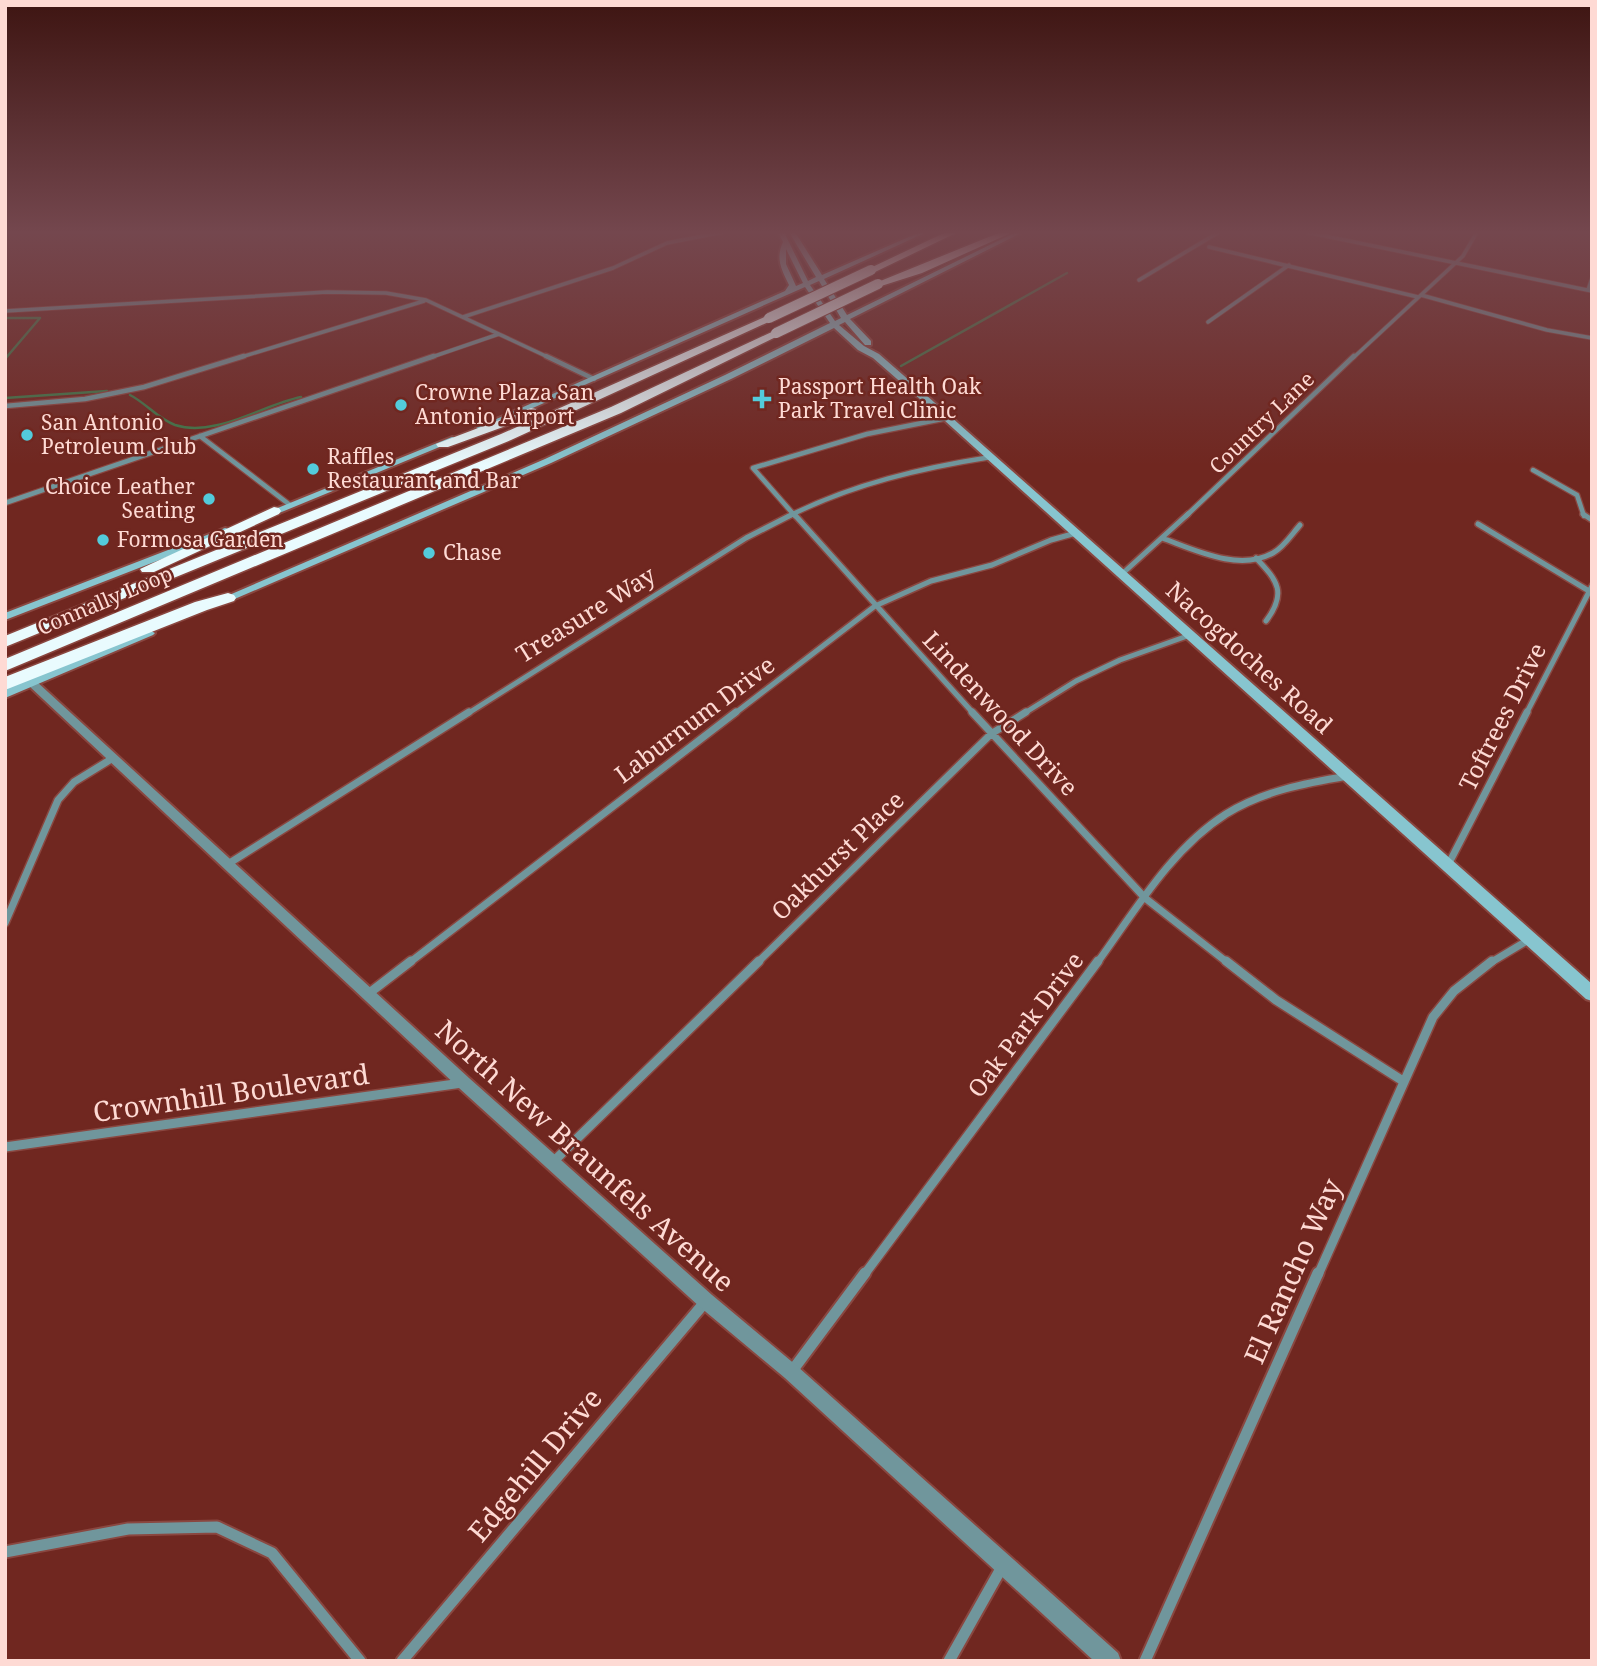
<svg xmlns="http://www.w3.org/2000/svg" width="1597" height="1666" font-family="'Noto Serif',serif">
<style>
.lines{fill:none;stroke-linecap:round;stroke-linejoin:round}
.stream{stroke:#3f7849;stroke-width:2.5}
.minor-far5-casing{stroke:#8a4740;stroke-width:5}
.minor-far4-casing{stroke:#8a4740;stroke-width:7}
.minor-far3-casing{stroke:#8a4740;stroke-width:8}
.minor-far2-casing{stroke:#8a4740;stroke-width:10}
.minor-far1-casing{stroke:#8a4740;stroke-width:12}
.minor-casing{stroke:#8a4740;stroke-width:15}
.tertiary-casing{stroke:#8a4740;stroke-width:4}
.secondary-casing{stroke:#8a4740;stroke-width:4}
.motorway-casing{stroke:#8a4740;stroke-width:3}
.minor-far5{stroke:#70969c;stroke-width:3.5}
.minor-far4{stroke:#70969c;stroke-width:4.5}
.minor-far3{stroke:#70969c;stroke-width:5}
.minor-far2{stroke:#70969c;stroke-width:7}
.minor-far1{stroke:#70969c;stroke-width:9}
.minor{stroke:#70969c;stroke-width:11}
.tertiary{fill:#70969c;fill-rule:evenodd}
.secondary{fill:#87c5cf;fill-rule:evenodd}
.motorway{fill:#e9fbfe;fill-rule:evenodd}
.motorway-bridge-casing{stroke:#8a4740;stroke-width:12;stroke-linecap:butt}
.motorway-bridge{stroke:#e9fbfe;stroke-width:10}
.poi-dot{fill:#53cbdb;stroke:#702720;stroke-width:2.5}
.labels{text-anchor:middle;stroke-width:5;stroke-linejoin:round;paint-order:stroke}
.far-poi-label{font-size:21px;fill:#fedad4;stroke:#702720;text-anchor:start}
.far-street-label{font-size:21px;fill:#fedad4;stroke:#702720}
.street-label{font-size:24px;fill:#fedad4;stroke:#702720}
.near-street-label{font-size:28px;fill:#fedad4;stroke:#702720}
</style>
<rect width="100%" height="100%" fill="#702720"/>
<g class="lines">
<path class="stream" d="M 5,318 L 40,318 L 5,359
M 901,366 L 1067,273
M 130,395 C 146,403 158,419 175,425 C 215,438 262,405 301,397
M 5,398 L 107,391"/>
<g class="minor-far5-casing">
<path id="minor-far5" d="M 1245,232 L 1261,232
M 1306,232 L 1592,291
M 1209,247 L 1418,297
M 1139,280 L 1219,232
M 1588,290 L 1592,278
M 1421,295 L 1547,330 L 1592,338
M 5,311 L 327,292 L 386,293 L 426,300 L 550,358
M 463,317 L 613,268 L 667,243 L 723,232
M 1208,322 L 1289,265
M 238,358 L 424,301
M 429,358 L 499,334
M 1353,358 L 1463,256 L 1477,232"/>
</g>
<g class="minor-far4-casing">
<path id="minor-far4" d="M 546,356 L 594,379
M 5,406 L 85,399 L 144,387 L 244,356
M 200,436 L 290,505
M 1533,470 L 1577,495 L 1584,516
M 5,503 L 434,356
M 789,516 C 853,484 921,468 991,457
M 795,516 L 753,468 L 867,434 L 947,418
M 1186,516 L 1354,356"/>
</g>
<g class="minor-far3-casing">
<path id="minor-far3" d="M 794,514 L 974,714
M 1583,514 L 1592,520
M 1478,524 L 1589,591
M 1162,538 C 1195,550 1239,572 1273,553 C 1284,547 1292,534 1300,525
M 1256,558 C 1278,581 1287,593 1266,621
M 1122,574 L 1188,514
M 467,714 L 746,538 L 793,514
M 734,714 L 875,606 L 931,581 L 992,565 L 1051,540 L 1076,533
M 1023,714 L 1076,681 L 1120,660 L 1190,635
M 1526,714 L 1592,586"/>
</g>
<g class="minor-far2-casing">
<path id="minor-far2" d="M 972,712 L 1145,898 L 1228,963
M 228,864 L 469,712
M 1448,865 L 1527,712
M 5,923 L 58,800 L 74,782 L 113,758
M 409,963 L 736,712
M 757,963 L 991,734 L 1026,712
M 1097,963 C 1135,911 1171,849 1226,814 C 1263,791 1306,783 1348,776
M 1490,963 L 1530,939"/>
</g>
<g class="minor-far1-casing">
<path id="minor-far1" d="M 1226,961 L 1276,1000 L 1403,1081
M 368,994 L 411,961
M 5,1147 L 462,1083
M 553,1162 L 759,961
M 864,1275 L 1098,961
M 1318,1275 L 1433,1017 L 1454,991 L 1492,961"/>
</g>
<g class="minor-casing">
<path id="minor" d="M 792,1371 L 865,1273
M 5,1552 L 128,1529 L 217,1527 L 272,1553 L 360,1661
M 402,1661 L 706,1301
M 949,1661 L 1002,1567
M 1145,1661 L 1318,1273"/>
</g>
<g class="tertiary-casing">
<path id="tertiary" d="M 32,680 L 36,681 L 469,1078 L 712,1295 L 797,1366 L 1118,1653 L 1121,1661 L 1094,1661 L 785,1378 L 700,1307 L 459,1088 L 28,685 L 27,683 L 28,681 Z"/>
</g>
<g class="secondary-casing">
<path id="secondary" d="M 778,232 L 784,232 L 808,281 L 816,277 L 789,232 L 795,232 L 822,275 L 920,232 L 927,232 L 824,279 L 847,315 L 1016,232 L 1023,232 L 850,319 L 871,341 L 871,345 L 865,345 L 845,322 L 839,325 L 864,346 L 879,354 L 950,416 L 1592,984 L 1592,1001 L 1586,999 L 944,420 L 873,358 L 858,350 L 834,328 L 731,379 L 551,463 L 223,604 L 215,604 L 213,602 L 545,459 L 725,375 L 830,323 L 805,287 L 483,430 L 476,428 L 785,291 L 789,285 C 782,270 775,259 783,242 ZM 786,249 L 803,283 L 796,286 L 786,264 ZM 819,281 L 841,318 L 835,321 L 810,285 Z
M 452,437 L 459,439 L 267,518 L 258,516 Z
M 225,528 L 229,529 L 229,533 L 5,620 L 5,613 Z
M 149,630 L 155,633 L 153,635 L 5,698 L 5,689 Z"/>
</g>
<g class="motorway-casing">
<path id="motorway" d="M 946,232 L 958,232 L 875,272 L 866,270 Z
M 1001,232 L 1013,232 L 922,273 L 878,287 L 873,284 Z
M 769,315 L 775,318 L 773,320 L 511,440 L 5,647 L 5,636 L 501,434 Z
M 776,330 L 780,331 L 780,335 L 621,413 L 5,671 L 5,659 L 611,407 Z
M 531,408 L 536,409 L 536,415 L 448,447 L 438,447 L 436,444 Z
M 274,507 L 279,508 L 281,511 L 279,514 L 154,572 L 142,572 L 140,569 Z
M 228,593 L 234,595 L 236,598 L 234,601 L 207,610 L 5,690 L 5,677 L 195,602 Z"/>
</g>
<use href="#minor-far5" class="minor-far5"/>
<use href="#minor-far4" class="minor-far4"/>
<use href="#minor-far3" class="minor-far3"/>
<use href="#minor-far2" class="minor-far2"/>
<use href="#minor-far1" class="minor-far1"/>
<use href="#minor" class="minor"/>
<use href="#tertiary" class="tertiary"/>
<use href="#secondary" class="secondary"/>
<use href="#motorway" class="motorway"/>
<g class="motorway-bridge-casing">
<path id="motorway-bridge" d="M 769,318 L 871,270
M 776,333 L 878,284"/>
</g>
<use href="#motorway-bridge" class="motorway-bridge"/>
</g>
<linearGradient id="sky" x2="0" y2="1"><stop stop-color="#3e1512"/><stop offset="0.5" stop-color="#74474e"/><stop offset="1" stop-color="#74474e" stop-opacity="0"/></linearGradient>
<rect width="1597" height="465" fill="url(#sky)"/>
<g class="poi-dot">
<path d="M758.5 388.5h7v7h7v7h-7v7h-7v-7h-7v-7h7z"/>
<circle cx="401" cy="405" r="7"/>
<circle cx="27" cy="435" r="7"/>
<circle cx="313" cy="469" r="7"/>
<circle cx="209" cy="499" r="7"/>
<circle cx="103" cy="540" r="7"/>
<circle cx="429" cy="553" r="7"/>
</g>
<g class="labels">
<g class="far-poi-label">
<text x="778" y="394">Passport Health Oak<tspan x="778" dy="24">Park Travel Clinic</tspan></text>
<text x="415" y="400">Crowne Plaza San<tspan x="415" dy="24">Antonio Airport</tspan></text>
<text x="41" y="430">San Antonio<tspan x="41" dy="24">Petroleum Club</tspan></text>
<text x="327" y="464">Raffles<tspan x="327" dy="24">Restaurant and Bar</tspan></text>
<text x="195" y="494" text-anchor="end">Choice Leather<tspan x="195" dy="24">Seating</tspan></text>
<text x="117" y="547">Formosa Garden</text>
<text x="443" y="560">Chase</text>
</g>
<g class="far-street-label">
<text transform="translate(1262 423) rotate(-44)" y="7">Country Lane</text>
<text transform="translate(105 601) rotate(-23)" y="7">Connally Loop</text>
</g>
<g class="street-label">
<text transform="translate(586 615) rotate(-32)" y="8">Treasure Way</text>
<text transform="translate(1249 658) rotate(42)" y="8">Nacogdoches Road</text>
<text transform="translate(1000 714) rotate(47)" y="8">Lindenwood Drive</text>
<text transform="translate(1503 717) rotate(-63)" y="8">Toftrees Drive</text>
<text transform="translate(695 720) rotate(-37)" y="8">Laburnum Drive</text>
<text transform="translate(838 856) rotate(-44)" y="8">Oakhurst Place</text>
<text transform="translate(1026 1025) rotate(-53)" y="8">Oak Park Drive</text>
</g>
<g class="near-street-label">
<text transform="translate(231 1093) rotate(-8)" y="10">Crownhill Boulevard</text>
<text transform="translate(585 1156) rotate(42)" y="10">North New Braunfels Avenue</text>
<text transform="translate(1293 1271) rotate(-66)" y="10">El Rancho Way</text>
<text transform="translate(535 1465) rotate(-50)" y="10">Edgehill Drive</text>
</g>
</g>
<rect width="1597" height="1666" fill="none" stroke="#fedad4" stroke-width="14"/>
</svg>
